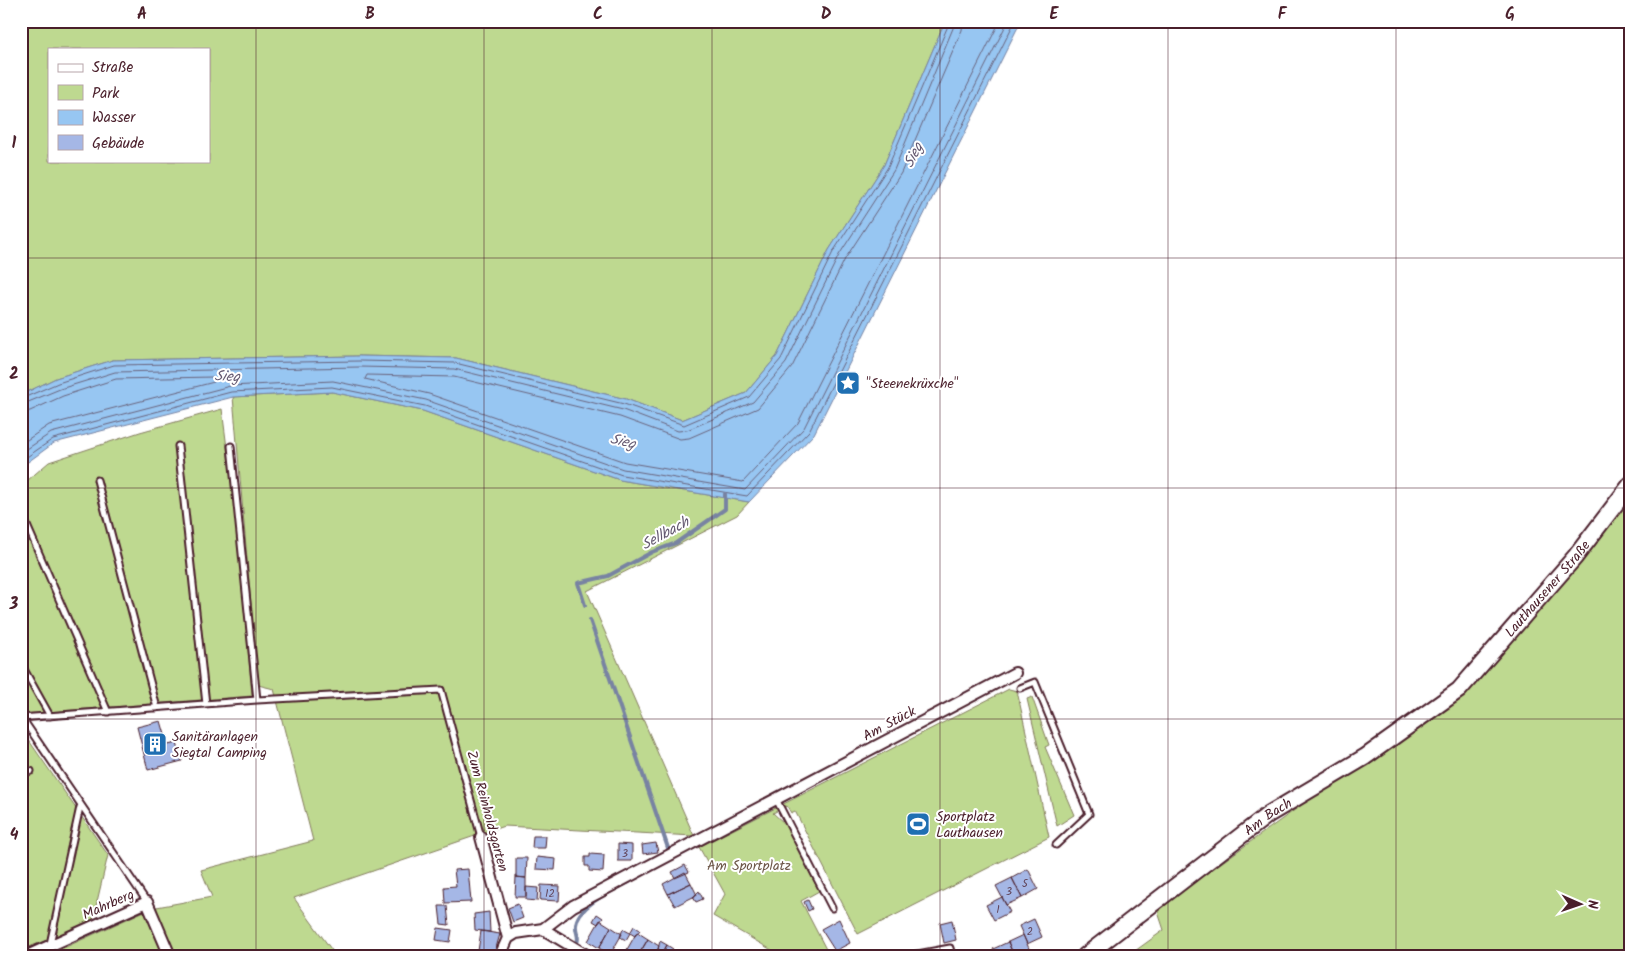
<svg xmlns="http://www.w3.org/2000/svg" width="1652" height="977" font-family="Kalam,sans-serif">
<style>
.green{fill:#bed990;stroke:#847c5e;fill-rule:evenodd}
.water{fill:#97c6f2;stroke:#7883a2}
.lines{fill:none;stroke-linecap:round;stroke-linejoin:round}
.shore{stroke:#69627b;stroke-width:1}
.stream{stroke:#7883a2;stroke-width:4}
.building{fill:#a5b7e6;stroke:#4a1f2b}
.lane-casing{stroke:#4a1f2b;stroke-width:9}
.street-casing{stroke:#4a1f2b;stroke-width:14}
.secondary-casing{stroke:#4a1f2b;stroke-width:19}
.lane{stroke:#fff;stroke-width:5}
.street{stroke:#fff;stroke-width:10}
.secondary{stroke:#fff;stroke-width:15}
.grid{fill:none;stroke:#4a1f2b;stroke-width:1;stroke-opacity:0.55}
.labels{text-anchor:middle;stroke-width:4;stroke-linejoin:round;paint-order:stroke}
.number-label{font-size:11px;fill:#61455a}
.poi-label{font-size:14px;fill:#4a1f2b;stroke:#fff;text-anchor:start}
.street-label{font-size:14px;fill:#4a1f2b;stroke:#fff}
.park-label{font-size:14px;fill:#6d5749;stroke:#fff}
.water-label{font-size:15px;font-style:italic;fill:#655971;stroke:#fff}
.neatline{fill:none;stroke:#4a1f2b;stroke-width:2}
.grid-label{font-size:16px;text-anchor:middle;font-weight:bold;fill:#4a1f2b}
</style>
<rect width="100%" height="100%" fill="#fff"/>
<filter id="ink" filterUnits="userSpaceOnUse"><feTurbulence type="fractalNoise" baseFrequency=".02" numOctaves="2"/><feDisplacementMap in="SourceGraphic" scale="10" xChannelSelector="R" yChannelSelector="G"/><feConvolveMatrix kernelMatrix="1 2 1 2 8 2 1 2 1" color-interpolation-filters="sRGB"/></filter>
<g filter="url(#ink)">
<path class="green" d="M 21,21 L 945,21 L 884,165 L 829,250 L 777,356 L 746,393 L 682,420 L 626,399 L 456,358 L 359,356 L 113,360 L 56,378 L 21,395 ZM 49,49 L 209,49 L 209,161 L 49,161 Z
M 332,392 L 423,411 L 620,480 L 749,502 L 737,515 L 587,591 L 694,836 L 504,826 L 294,898 L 336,956 L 46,956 L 151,908 L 212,897 L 201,870 L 313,841 L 274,689 L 258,685 L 233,397 Z
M 222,409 L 238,534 L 252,696 L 21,714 L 21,486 L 49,462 L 140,432 Z
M 1631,491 L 1631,956 L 1128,956 L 1164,930 L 1157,909 L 1460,691 Z
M 1009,689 L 1017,691 L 1049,837 L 858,934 L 795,811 L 791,813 L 787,806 L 773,813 L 785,824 L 819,891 L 801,901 L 829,955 L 782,956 L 713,916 L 725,894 L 699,847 Z
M 1032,697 L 1049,745 L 1045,747 L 1074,815 L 1057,826 L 1027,699 Z
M 21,729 L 108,855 L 92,923 L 24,949 L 21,947 Z"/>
<path class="water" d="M 945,21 L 1021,21 L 814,434 L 749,502 L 620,480 L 423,411 L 332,392 L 233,397 L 54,443 L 21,467 L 21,395 L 56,378 L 113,360 L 359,356 L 456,358 L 626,399 L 682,420 L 746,393 L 777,356 L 829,250 L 884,165 Z"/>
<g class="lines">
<path class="shore" d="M 963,21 L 962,30 L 901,173 L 845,259 L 792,367 L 758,408 L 689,438 L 680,439 L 620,417 L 454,377 L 367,375 L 365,379 L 429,394 L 625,462 L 743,482 L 798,423 L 1000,21
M 21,399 L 58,383 L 114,365 L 359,361 L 455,363 L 624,404 L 684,425 L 749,397 L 781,359 L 833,252 L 888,167 L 950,21
M 21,405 L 60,389 L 115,372 L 359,367 L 454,369 L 623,410 L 678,431 L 687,430 L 753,402 L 786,363 L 839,255 L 894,170 L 956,21
M 21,413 L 30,411 L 63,396 L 116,379 L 213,377 L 216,380 L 214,382 L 49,425 L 21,444
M 21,453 L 51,433 L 230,386 L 333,381 L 426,400 L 623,469 L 745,490 L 804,428 L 1008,21
M 21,461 L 53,439 L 231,392 L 332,387 L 425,406 L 622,475 L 747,496 L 809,431 L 1015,21"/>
<path class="stream" d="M 585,605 L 578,583 L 608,576 L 652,552 L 676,543 L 725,509 L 725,494
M 590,620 L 669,851
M 577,943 C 580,936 575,932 576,925 C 577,905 614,890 629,882
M 573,956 L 573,954"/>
</g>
<path class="building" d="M 161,721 L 168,745 L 177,743 L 182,761 L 148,770 L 137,727 Z
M 533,836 L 546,836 L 545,848 L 532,848 Z
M 656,843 L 658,852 L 643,854 L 642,845 Z
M 618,844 L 632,845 L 632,861 L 618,861 Z
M 590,854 L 604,855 L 603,872 L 589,871 L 589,866 L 585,866 L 585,857 L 590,857 Z
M 537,857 L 556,859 L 555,870 L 536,869 Z
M 516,858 L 527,858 L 526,878 L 516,877 Z
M 685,865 L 689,872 L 675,878 L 672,872 Z
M 468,869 L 471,902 L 445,903 L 444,887 L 456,886 L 454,870 Z
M 1028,869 L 1038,889 L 1022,898 L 1012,878 Z
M 685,872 L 691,883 L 668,894 L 663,884 Z
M 516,877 L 526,878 L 526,897 L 515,897 Z
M 1012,878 L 1022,898 L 1006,905 L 996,886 Z
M 691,883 L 697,895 L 675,906 L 668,894 Z
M 541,885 L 560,886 L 559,901 L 540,900 Z
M 526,887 L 538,888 L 537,901 L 526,900 Z
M 699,891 L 703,899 L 696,902 L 693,897 Z
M 1002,897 L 1010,912 L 994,920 L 986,905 Z
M 808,900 L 812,909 L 808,911 L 804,902 Z
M 518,904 L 523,918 L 513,922 L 508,908 Z
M 439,906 L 447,906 L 449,925 L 441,924 Z
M 489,912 L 490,932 L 475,930 L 474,914 Z
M 597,914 L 603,918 L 598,924 L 593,921 Z
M 839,919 L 850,943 L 835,951 L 821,929 Z
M 1034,919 L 1042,937 L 1027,944 L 1019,926 Z
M 600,920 L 611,927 L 599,948 L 588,941 Z
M 952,920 L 956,940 L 944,943 L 940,923 Z
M 634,926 L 640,930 L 635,936 L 630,933 Z
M 611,927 L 622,934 L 610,955 L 599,948 Z
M 438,928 L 452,930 L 450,942 L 436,940 Z
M 623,929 L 630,933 L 626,940 L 620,937 Z
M 481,931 L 500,934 L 494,955 L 478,951 Z
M 637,932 L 648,939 L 638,956 L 629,956 L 625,953 Z
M 1023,935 L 1031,953 L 1024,956 L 1014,956 L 1008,942 Z
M 648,939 L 659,946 L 658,949 L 654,956 L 638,956 Z
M 660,941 L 667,945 L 663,952 L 658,949 Z
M 1008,942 L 1014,956 L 996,956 L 993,949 Z
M 667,945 L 673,949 L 668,955 L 663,952 Z
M 477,951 L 492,955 L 492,956 L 476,956 Z"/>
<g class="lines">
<g class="lane-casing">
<path id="lane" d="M 178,446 L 206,704
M 231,446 L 257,700
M 97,480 L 157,708
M 22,514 L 108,712
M 21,664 L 50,716
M 1020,688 L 1035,682 L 1089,814 L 1056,845
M 21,718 L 257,700 L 441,690 L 481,837
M 22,718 L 147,902
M 21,774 L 31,771
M 776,799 L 832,908
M 50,944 L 80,807
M 912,955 L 950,948 L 952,956"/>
</g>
<g class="street-casing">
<path id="street" d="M 481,837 L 508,938
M 543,929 L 573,906 L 1015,673
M 27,956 L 147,902 L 170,956
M 500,956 L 508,938 L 516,933 L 543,929 L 588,956"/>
</g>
<g class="secondary-casing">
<g id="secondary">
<path id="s1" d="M 1085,956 L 1269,814 L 1365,757 L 1459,690 L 1575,557 L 1631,484"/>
</g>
</g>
<use href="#lane" class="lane"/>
<use href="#street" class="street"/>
<use href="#secondary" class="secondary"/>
</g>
</g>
<path class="grid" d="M 256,21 L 256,956M 484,21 L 484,956M 712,21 L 712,956M 940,21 L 940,956M 1168,21 L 1168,956M 1396,21 L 1396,956M 21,258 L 1631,258M 21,488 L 1631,488M 21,719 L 1631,719"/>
<defs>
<g id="sight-square" transform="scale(1.25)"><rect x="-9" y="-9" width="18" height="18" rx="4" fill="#1f6fb2" stroke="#fff"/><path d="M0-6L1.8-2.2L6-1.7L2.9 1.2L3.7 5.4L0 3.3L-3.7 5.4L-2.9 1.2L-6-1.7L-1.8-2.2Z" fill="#fff"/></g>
<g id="building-square" transform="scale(1.25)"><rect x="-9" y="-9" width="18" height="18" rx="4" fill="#1f6fb2" stroke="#fff"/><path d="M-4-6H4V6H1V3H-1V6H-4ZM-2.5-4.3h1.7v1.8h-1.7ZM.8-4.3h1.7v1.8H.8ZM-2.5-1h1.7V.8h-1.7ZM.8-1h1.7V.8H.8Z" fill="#fff"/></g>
<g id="stadium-square" transform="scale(1.25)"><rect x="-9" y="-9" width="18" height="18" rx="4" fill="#1f6fb2" stroke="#fff"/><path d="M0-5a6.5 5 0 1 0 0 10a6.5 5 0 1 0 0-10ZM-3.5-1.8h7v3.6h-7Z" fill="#fff"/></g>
</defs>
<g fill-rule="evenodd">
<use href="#sight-square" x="848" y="383"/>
<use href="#building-square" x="155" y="744"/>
<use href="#stadium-square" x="918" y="824"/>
</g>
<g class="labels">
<g class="number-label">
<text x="625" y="857">3</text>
<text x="1025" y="887">5</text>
<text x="1009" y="895">3</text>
<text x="550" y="897">12</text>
<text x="998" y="913">1</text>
<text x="1030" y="935">2</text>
</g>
<g class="poi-label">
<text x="866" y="388">"Steenekrüxche"</text>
<text x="172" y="741">Sanitäranlagen<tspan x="172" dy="16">Siegtal Camping</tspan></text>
<text x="936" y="821">Sportplatz<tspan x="936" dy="16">Lauthausen</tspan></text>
</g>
<g class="street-label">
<text dy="5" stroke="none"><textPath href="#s1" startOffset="594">Lauthausener Straße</textPath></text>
<text transform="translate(889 723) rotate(-28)" y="5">Am Stück</text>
<text transform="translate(488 811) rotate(75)" y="5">Zum Reinholdsgarten</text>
<text dy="5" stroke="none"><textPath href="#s1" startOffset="230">Am Bach</textPath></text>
<text transform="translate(108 904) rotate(-24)" y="5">Mahrberg</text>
</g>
<g class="park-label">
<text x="749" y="870">Am Sportplatz</text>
</g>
<g class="water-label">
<text transform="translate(913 155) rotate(-63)" y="5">Sieg</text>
<text transform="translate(227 376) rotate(2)" y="5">Sieg</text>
<text transform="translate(623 441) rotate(13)" y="5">Sieg</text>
<text transform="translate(665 533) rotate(-29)" y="5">Sellbach</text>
</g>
</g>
<rect width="1652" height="977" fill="none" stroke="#fff" stroke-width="55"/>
<rect x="48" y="48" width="162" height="115" fill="#ffffff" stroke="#b7a5aa"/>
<rect x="58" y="64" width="25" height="8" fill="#ffffff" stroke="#b7a5aa"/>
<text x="92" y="72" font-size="15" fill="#4a1f2b">Straße</text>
<rect x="58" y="85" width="25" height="15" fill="#bed990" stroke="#b7a5aa"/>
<text x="92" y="98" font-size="15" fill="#4a1f2b">Park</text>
<rect x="58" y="110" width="25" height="15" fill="#97c6f2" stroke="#b7a5aa"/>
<text x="92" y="122" font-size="15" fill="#4a1f2b">Wasser</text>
<rect x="58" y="135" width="25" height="15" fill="#a5b7e6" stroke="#b7a5aa"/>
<text x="92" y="148" font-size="15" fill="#4a1f2b">Gebäude</text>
<g transform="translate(1580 904) rotate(92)" stroke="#ffffff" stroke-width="4" paint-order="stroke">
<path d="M0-4L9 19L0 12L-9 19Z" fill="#4a1f2b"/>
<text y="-8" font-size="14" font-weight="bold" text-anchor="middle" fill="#4a1f2b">N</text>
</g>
<rect x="28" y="28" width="1596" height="922" class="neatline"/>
<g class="grid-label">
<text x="142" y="19">A</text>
<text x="370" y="19">B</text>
<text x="598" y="19">C</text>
<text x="826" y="19">D</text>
<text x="1054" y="19">E</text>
<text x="1282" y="19">F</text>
<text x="1510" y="19">G</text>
<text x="14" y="148">1</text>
<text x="14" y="379">2</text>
<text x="14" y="609">3</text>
<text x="14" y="840">4</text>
</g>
</svg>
